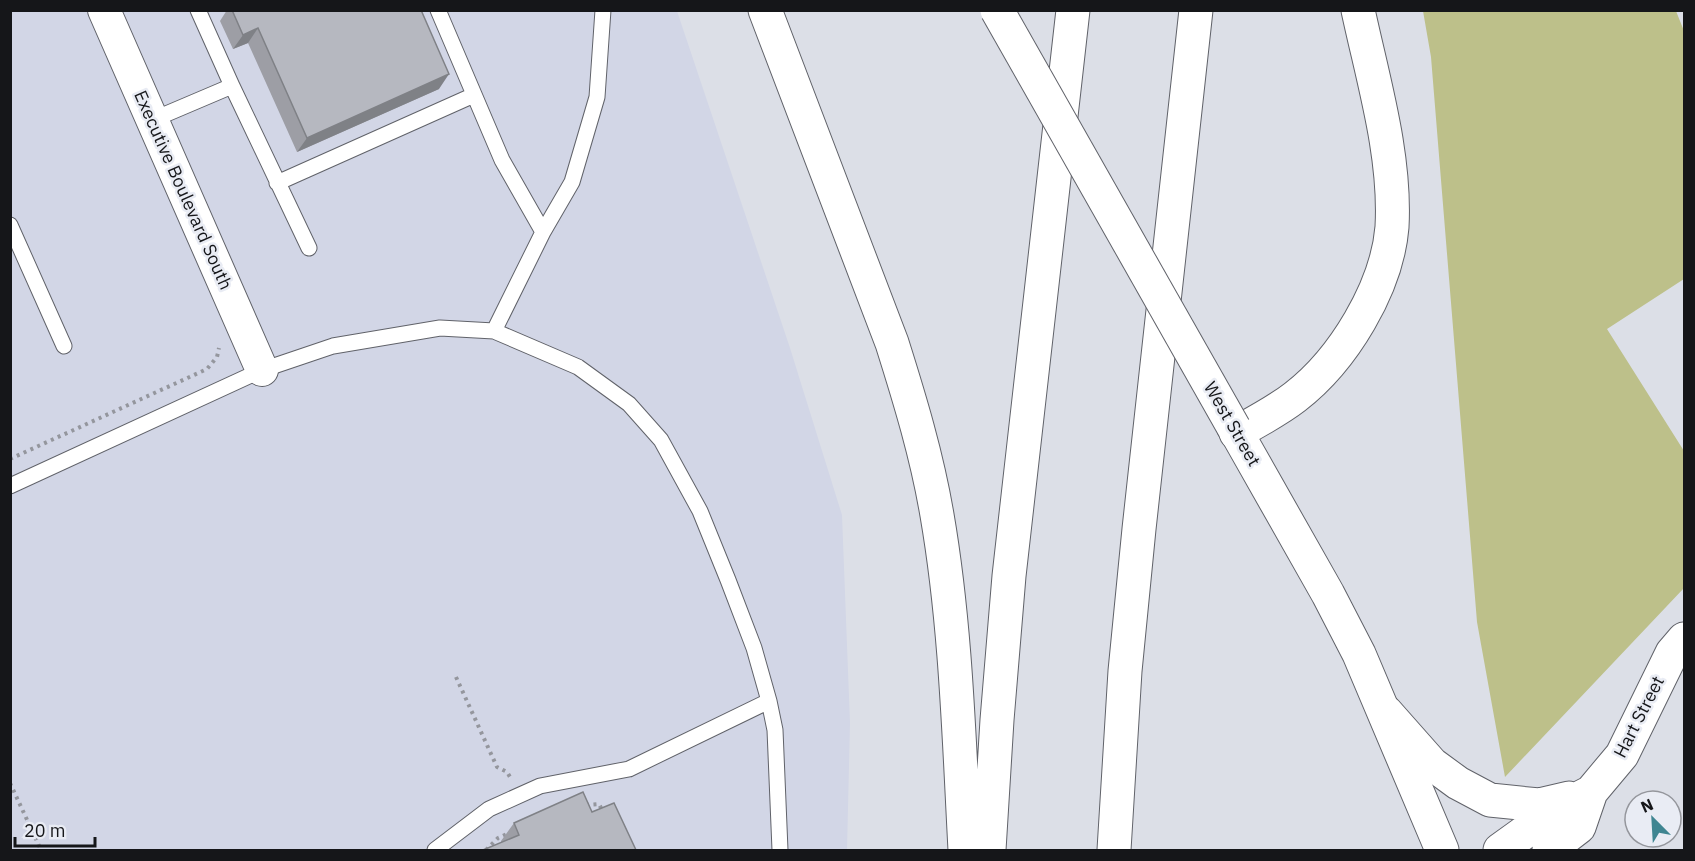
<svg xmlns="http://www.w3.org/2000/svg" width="1695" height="861" font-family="'IBM Plex Sans',sans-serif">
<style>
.built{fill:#d2d6e6}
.green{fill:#bdc08a}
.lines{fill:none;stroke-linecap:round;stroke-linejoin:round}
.service-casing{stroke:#606269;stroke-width:17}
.minor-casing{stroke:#606269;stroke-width:34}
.tertiary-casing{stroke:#606269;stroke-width:35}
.primary-casing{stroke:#606269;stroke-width:35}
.motorway-casing{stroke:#606269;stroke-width:35}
.path{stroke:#94969d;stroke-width:4;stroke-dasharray:3 4.5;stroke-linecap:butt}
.service{stroke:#fff;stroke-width:15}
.minor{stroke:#fff;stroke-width:32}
.tertiary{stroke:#fff;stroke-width:33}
.primary{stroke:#fff;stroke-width:33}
.motorway{stroke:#fff;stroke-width:33}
.primary-bridge-casing{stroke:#606269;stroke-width:35;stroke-linecap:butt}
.primary-bridge{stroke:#fff;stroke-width:33}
.wall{fill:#9d9ea5}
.shaded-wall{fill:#7f8186}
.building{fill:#b6b8c0;stroke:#7f8186;stroke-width:1.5}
.labels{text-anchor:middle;stroke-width:5;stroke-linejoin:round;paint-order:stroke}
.street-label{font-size:18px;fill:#151619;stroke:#e9ecf4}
</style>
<rect width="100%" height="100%" fill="#dcdfe7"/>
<path class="built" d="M 10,11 L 677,11 L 790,348 L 842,515 L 850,723 L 847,850 L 11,850 Z"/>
<path class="green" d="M 1423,11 L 1676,11 L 1684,31 L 1684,279 L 1607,329 L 1684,451 L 1684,588 L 1505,777 L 1477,622 L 1431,57 Z"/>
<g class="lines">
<g class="service-casing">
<path id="service" d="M 198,10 L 232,86
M 438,10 L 502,160 L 543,232 L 494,331
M 152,120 L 232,86 L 309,248
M 277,183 L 474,95
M 10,225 L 64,346
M 543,232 L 572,182 L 597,97 L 603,10
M 10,486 L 262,370 L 333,346 L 440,328 L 494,331 L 578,367 L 629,404 L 661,440 L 700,511 L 728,580 L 754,648 L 769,701 L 629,769 L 540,786 L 489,809 L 435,850
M 769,701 L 775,730 L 780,850"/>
</g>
<g class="minor-casing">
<path id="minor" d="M 104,10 L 262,370"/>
</g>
<g class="tertiary-casing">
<path id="tertiary" d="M 1386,712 L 1432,764 L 1458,783 L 1490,800 L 1539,805 L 1569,798
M 1500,850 L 1554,811 L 1591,792 L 1622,755 L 1672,653 L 1684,639
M 1549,850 L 1579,827 L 1591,792"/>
</g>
<g class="primary-casing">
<path id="primary" d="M 1234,428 L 1328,594 L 1359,654 L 1442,850"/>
</g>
<g class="motorway-casing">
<path id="motorway" d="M 765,10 L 892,343 C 910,400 927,456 937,515 C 956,625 959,739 965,850
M 1236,433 C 1256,422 1277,411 1295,397 C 1343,360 1387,288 1392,227 C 1396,155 1373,80 1358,10
M 989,850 L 997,720 L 1009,576 L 1073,10
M 1114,850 L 1125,671 L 1139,529 L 1196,10"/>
</g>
<path class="path" d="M 10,459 L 207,369 L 217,357 L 219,348
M 456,677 L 497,767 L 507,772 L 510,777
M 10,783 L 41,850
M 586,805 L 599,804 L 603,812
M 486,850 L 498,838 L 509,833"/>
<use href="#service" class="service"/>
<use href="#minor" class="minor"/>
<use href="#tertiary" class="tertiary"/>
<use href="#primary" class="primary"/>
<use href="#motorway" class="motorway"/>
<g class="primary-bridge-casing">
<path id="primary-bridge" d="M 997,10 L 1234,428"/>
</g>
<use href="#primary-bridge" class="primary-bridge"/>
</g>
<path class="wall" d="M 227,10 L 421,10 L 439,89 L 297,152 L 248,43 L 233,49 L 220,21 Z
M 592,812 L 501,843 L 501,841 L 514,823 Z"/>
<path class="shaded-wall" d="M 258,28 L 248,43 L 233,49 L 243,35 Z
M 449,74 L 439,89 L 297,152 L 307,138 Z"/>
<path class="building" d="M 232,10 L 421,10 L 449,74 L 307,138 L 258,28 L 243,35 Z
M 583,792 L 592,812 L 614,803 L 636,850 L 483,850 L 519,835 L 514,823 Z"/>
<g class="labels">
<g class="street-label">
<text transform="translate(183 190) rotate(66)" y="6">Executive Boulevard South</text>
<text transform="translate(1232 424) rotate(60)" y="6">West Street</text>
<text transform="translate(1639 717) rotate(-63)" y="6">Hart Street</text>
</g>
</g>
<rect width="1695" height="861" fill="none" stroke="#151619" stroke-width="24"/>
<g transform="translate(1653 819) rotate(336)"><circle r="28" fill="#e9ecf4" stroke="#94969c" stroke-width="1.5"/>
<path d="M0-4.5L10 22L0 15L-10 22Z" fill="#3f8591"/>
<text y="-9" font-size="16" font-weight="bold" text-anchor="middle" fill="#151619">N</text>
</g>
<path d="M15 837v9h80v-9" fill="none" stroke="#151619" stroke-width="3"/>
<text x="24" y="837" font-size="18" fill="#151619" stroke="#e9ecf4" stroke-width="4.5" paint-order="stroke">20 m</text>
</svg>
